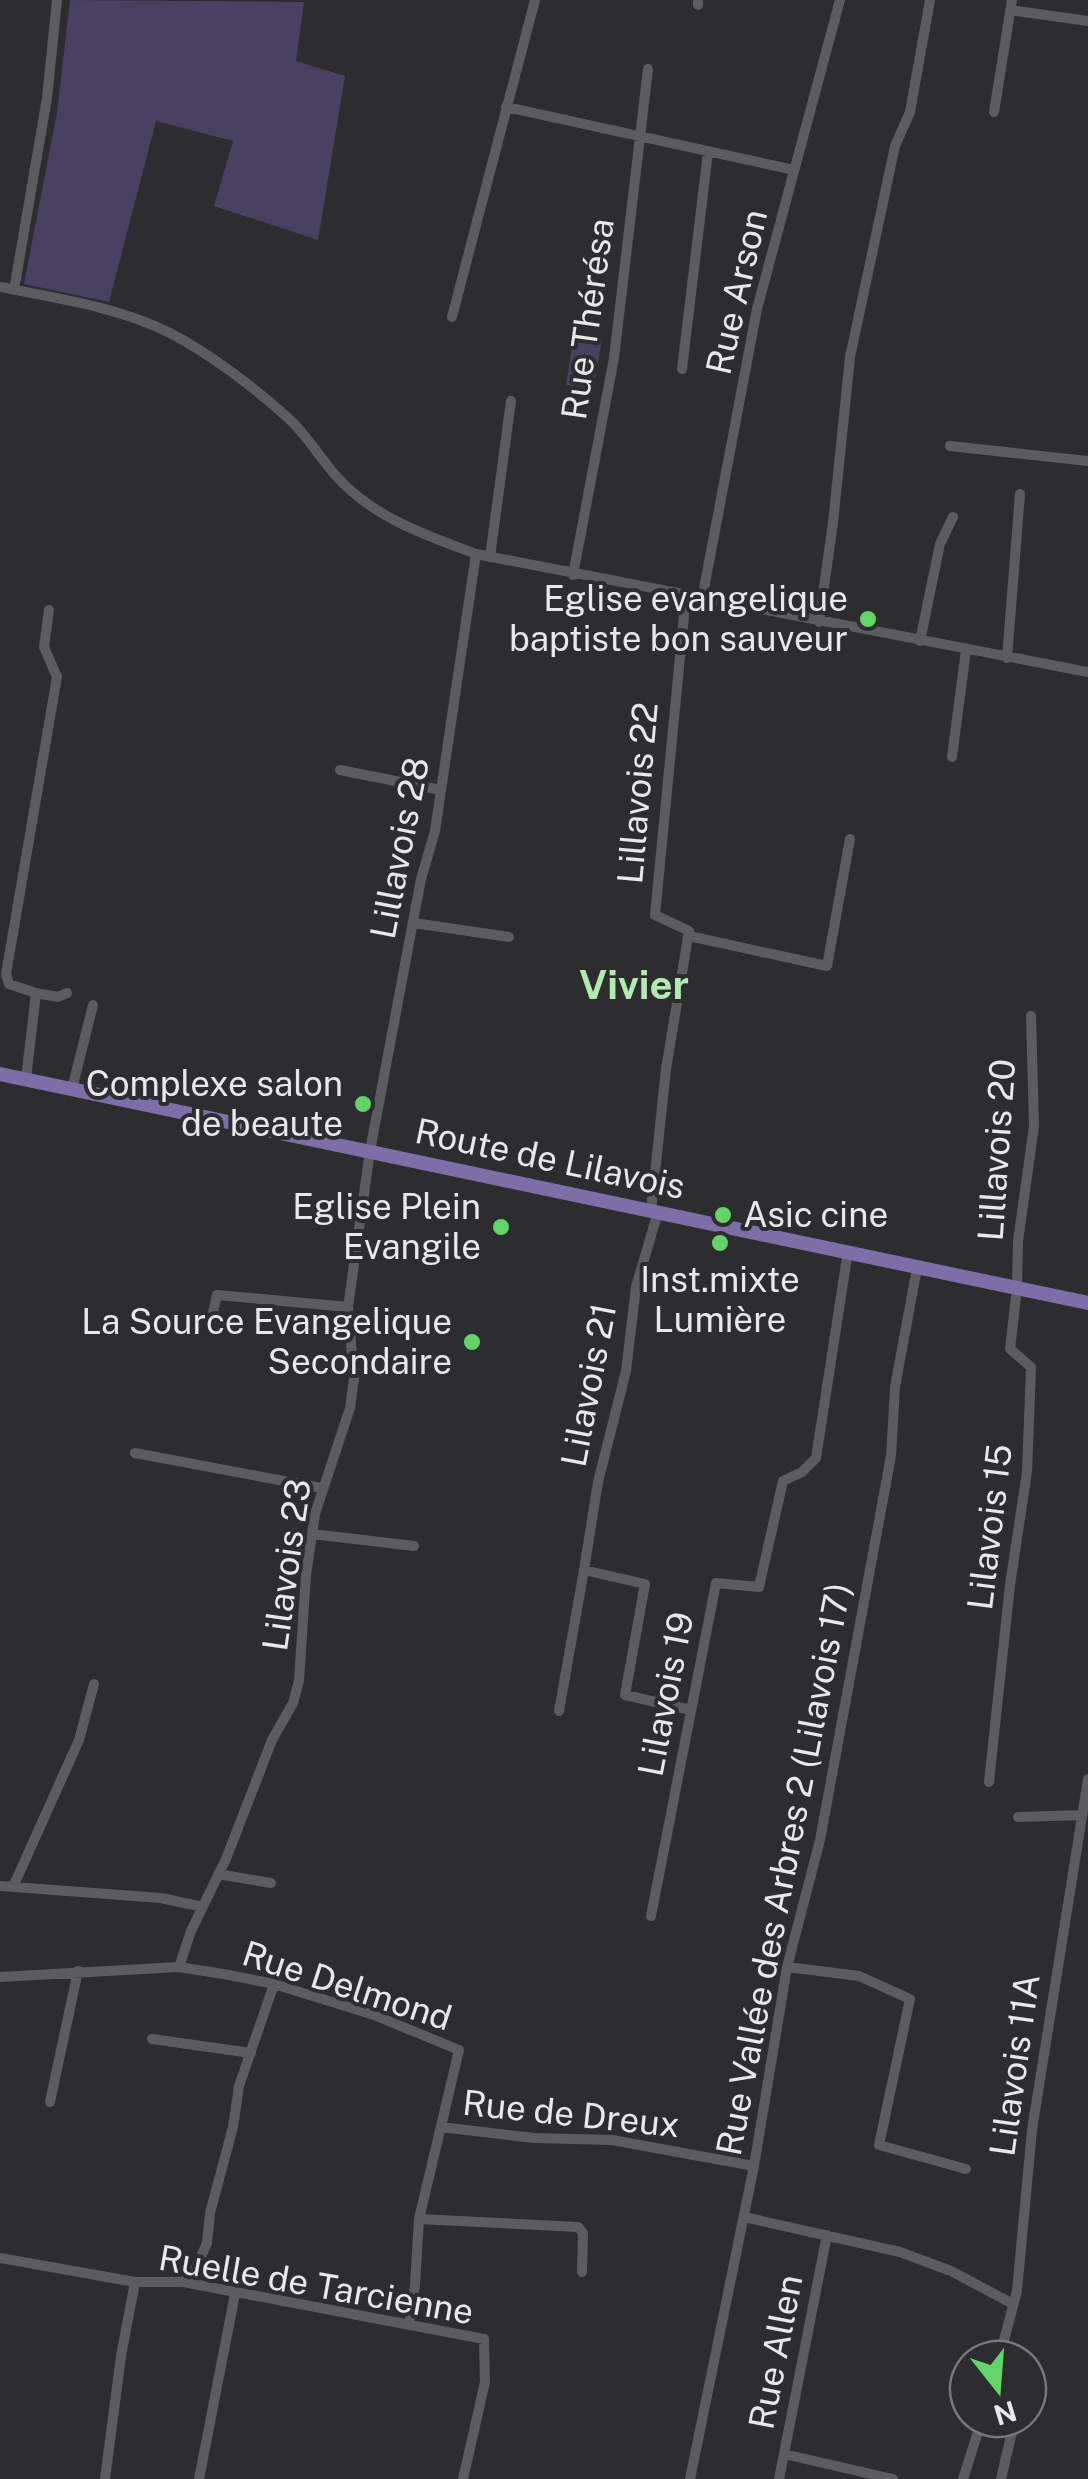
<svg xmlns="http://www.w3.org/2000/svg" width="1088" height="2479" font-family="'Public Sans',sans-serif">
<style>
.green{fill:#494162}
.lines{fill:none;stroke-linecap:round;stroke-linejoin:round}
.minor{stroke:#5c5b5f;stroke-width:10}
.major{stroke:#7e6ea8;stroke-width:14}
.poi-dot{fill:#62d469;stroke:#2d2d30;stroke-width:4}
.labels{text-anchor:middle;stroke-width:8;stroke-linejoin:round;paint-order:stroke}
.street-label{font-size:35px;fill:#e8e7e9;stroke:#2d2d30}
.poi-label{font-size:35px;fill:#e8e7e9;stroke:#2d2d30;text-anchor:end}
.quarter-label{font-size:40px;font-weight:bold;fill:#b0ebb1;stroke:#2d2d30}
</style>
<rect width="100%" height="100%" fill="#2d2d30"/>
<path class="green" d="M 70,0 L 304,2 L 296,61 L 345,76 L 318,240 L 214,206 L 233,141 L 156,121 L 109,302 L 24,284 L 57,113 Z
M 574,335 L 602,340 L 593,390 L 566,385 Z"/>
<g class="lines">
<path class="minor" d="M 698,5 L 698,0
M 1010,10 L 1088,21
M 506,107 L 794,170
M 994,112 L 1012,0
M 0,287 C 56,298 118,307 170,333 C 209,353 255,388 288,418 C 307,435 320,458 337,477 C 374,518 426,535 476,554 L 1088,672
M 14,290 L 47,98 L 57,0
M 452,317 L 535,0
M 682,369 L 708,152
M 950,446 L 1088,461
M 490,557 L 511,401
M 573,575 L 614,358 L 648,69
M 702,599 L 757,309 L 840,0
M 819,622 L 833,523 L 850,357 L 895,146 L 910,112 L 930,0
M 920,641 L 940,544 L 953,517
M 1007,658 L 1020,494
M 952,757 L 966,650
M 340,770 L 441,790
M 414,923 L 509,937
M 689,936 L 827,966 L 850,839
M 36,993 L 58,997 L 67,993
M 26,1079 L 36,993 L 9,984 L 6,974 L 57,677 L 44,647 L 49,610
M 72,1089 L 93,1005
M 651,1211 L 666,1069 L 689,931 L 655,915 L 686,595
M 658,1212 L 636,1287 L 626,1371 L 598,1482 L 584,1570 L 645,1584 L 625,1695 L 691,1710
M 211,1321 L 217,1295 L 348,1307
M 135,1453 L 321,1488
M 312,1534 L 414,1546
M 559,1711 L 584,1570
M 989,1782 L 1010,1585 L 1027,1472 L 1031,1367 L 1010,1349 L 1017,1288 L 1018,1241 L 1034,1126 L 1031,1016
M 1018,1817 L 1082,1815
M 218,1874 L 271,1883
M 0,1886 L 161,1898 L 203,1907
M 13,1887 L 79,1740 L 94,1684
M 651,1916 L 716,1583 L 759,1587 L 783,1481 L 802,1472 L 816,1458 L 848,1251
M 179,1967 L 191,1931 L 226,1859 L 272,1740 L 293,1703 L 299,1681 L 306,1575 L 315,1514 L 350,1408 L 354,1379 L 348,1307 L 370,1151 L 421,879 L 435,831 L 476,554
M 787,1967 L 859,1976 L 910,1999 L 879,2145 L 966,2169
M 0,1977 L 179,1967 L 229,1975 L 274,1984 L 374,2015 L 459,2050 L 419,2219 L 415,2285 L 409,2324
M 152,2039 L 251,2053
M 50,2102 L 78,1971
M 441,2127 L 534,2138 L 612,2140 L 754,2166
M 744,2217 L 900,2252 L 951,2271 L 1013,2304
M 419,2219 L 578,2227 L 583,2233 L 582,2272
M 0,2258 L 135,2282 L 183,2282 L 484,2339 L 485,2382 L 463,2479
M 183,2282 L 196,2268 L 207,2243 L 210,2213 L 233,2127 L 239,2086 L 274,1984
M 999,2359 L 1017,2291 L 1032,2130 L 1088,1779
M 784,2454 L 893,2479
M 105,2479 L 121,2356 L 135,2282
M 199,2479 L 235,2294
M 690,2479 L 754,2166 L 787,1967 L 820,1840 L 891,1456 L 895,1387 L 917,1268
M 779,2479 L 827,2235
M 963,2479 L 982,2419
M 1001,2479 L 1015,2419"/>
<path class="major" d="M 0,1074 L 1088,1303"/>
</g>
<g class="poi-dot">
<circle cx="868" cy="619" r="10"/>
<circle cx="363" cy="1104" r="10"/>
<circle cx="723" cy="1215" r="10"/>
<circle cx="501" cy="1227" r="10"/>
<circle cx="720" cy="1243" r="10"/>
<circle cx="472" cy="1342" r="10"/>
</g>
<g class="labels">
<g class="street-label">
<text transform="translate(737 292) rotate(-77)" y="12">Rue Arson</text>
<text transform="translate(588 319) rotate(-82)" y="12">Rue Thérésa</text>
<text transform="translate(638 793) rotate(-85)" y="12">Lillavois 22</text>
<text transform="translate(400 848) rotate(-79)" y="12">Lillavois 28</text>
<text transform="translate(997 1150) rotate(-86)" y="12">Lillavois 20</text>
<text transform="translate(550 1159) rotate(12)" y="12">Route de Lilavois</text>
<text transform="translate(589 1385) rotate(-79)" y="12">Lilavois 21</text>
<text transform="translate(990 1527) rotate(-83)" y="12">Lilavois 15</text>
<text transform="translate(287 1565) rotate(-82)" y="12">Lilavois 23</text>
<text transform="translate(666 1694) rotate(-79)" y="12">Lilavois 19</text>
<text transform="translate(784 1869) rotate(-79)" y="12">Rue Vallée des Arbres 2 (Lilavois 17)</text>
<text transform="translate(347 1986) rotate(18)" y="12">Rue Delmond</text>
<text transform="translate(1015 2065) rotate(-82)" y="12">Lilavois 11A</text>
<text transform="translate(571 2114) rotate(6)" y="12">Rue de Dreux</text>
<text transform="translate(316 2285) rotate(10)" y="12">Ruelle de Tarcienne</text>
<text transform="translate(776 2352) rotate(-79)" y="12">Rue Allen</text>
</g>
<g class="poi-label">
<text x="848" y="611">Eglise evangelique<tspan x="848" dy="40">baptiste bon sauveur</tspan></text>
<text x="343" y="1096">Complexe salon<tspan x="343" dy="40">de beaute</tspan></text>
<text x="481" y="1219">Eglise Plein<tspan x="481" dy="40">Evangile</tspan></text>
<text x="743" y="1227" text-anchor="start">Asic cine</text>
<text x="720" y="1292" text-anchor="middle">Inst.mixte<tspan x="720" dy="40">Lumière</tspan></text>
<text x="452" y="1334">La Source Evangelique<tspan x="452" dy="40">Secondaire</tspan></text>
</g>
<g class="quarter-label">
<text x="634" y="999">Vivier</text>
</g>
</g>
<g transform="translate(998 2389) rotate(163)"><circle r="48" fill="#2d2d30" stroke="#78777a" stroke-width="2.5"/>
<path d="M0-8L18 38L0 25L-18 38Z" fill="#62d469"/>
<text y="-15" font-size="28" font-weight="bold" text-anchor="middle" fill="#e8e7e9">N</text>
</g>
</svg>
